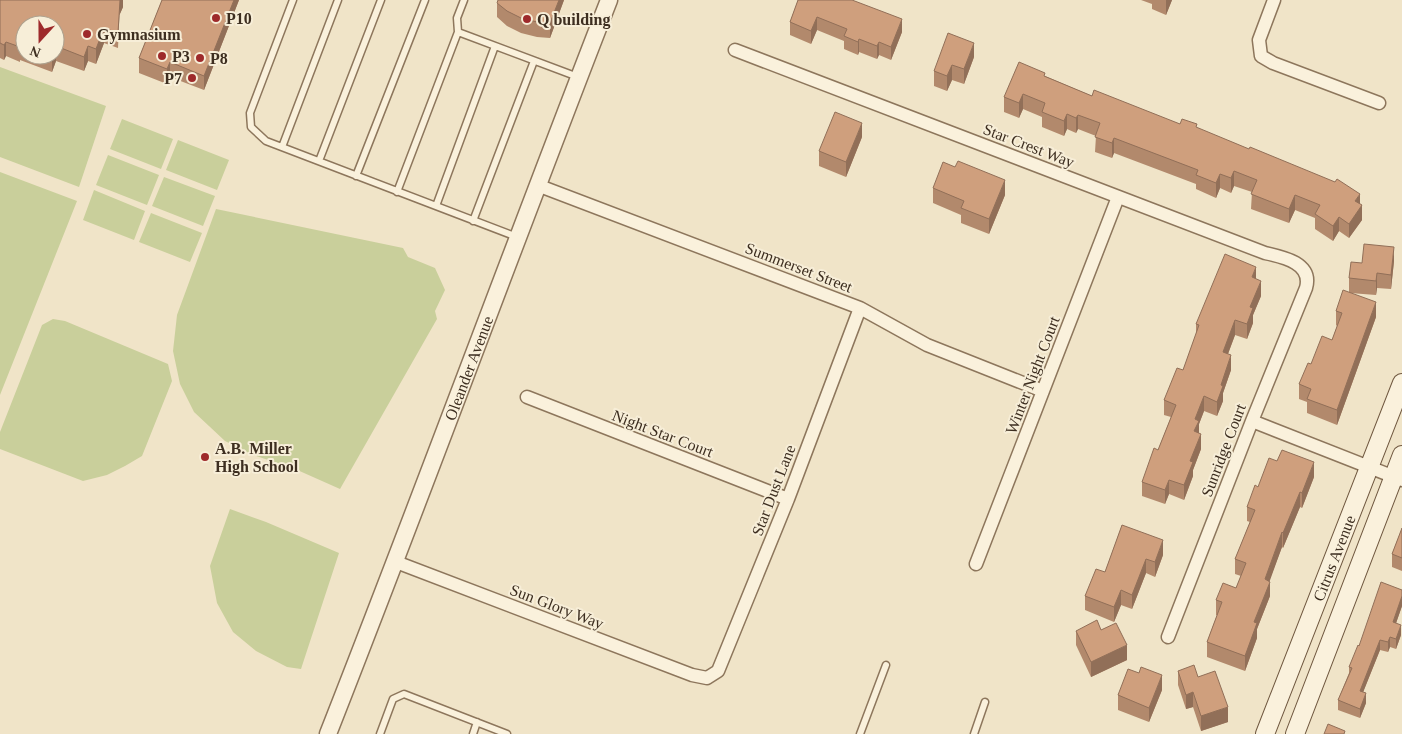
<svg xmlns="http://www.w3.org/2000/svg" width="1402" height="734" font-family="'Times New Roman',serif">
<style>
.green{fill:#c9cf9b}
.lines{fill:none;stroke-linecap:round;stroke-linejoin:round}
.service-casing{stroke:#8d765c;stroke-width:9}
.minor-casing{stroke:#8d765c;stroke-width:15}
.tertiary-casing{stroke:#8d765c;stroke-width:19}
.secondary-casing{stroke:#6f573f;stroke-width:20}
.service{stroke:#faf1dc;stroke-width:6}
.minor{stroke:#faf1dc;stroke-width:12}
.tertiary{stroke:#faf1dc;stroke-width:16}
.secondary{stroke:#faf1dc;stroke-width:18}
.wall{fill:#b2896c;fill-rule:evenodd}
.shaded-wall{fill:#916f58}
.building{fill:#cf9f7d;stroke:#916f58}
.poi-dot{fill:#9e2a2b;stroke:#f7eed8;stroke-width:2}
.labels{text-anchor:middle;stroke-width:4;stroke-linejoin:round;paint-order:stroke}
.poi-label{font-size:16px;font-weight:bold;fill:#3d2e20;stroke:#f7eed8;text-anchor:start}
.street-label{font-size:16px;fill:#3d2e20;stroke:#f7eed8}
</style>
<rect width="100%" height="100%" fill="#f0e4c8"/>
<path class="green" d="M 0,67 L 106,106 L 79,187 L 0,157 Z
M 122,119 L 173,139 L 161,169 L 110,149 Z
M 178,140 L 229,160 L 217,190 L 166,170 Z
M 108,155 L 159,175 L 147,205 L 96,185 Z
M 0,172 L 77,201 L 0,395 Z
M 164,177 L 215,196 L 203,226 L 152,206 Z
M 94,190 L 145,211 L 134,240 L 83,220 Z
M 216,209 L 403,248 L 408,257 L 435,268 L 445,290 L 435,311 L 437,319 L 340,489 L 295,469 L 253,455 L 225,441 L 194,412 L 180,384 L 173,351 L 177,315 Z
M 151,213 L 202,233 L 190,262 L 139,242 Z
M 53,319 L 65,321 L 168,364 L 172,381 L 142,456 L 125,466 L 107,475 L 83,481 L 0,449 L 0,432 L 42,325 Z
M 230,509 L 266,522 L 339,553 L 301,669 L 287,667 L 256,651 L 233,632 L 217,603 L 210,566 Z"/>
<g class="lines">
<g class="service-casing">
<path id="service" d="M 293,0 L 250,113 L 251,127 L 266,141 L 517,237
M 464,0 L 457,18 L 458,32 L 578,77
M 282,147 L 338,0
M 319,161 L 381,0
M 356,176 L 425,0
M 397,192 L 458,32
M 436,206 L 495,46
M 473,221 L 534,61
M 380,734 L 393,699 L 404,694 L 507,734
M 473,734 L 477,722
M 860,734 L 886,665
M 974,734 L 985,702"/>
</g>
<g class="minor-casing">
<path id="minor" d="M 1274,0 L 1259,40 L 1261,56 L 1273,63 L 1379,103
M 735,50 L 1265,253 C 1283,257 1313,263 1306,288 L 1252,421 L 1168,637
M 537,185 L 860,308 L 927,345 L 1043,391
M 527,397 L 788,499
M 1252,421 L 1402,480
M 396,562 L 692,675 L 707,678 L 718,671 L 788,499 L 860,308
M 976,564 L 1118,197"/>
</g>
<g class="tertiary-casing">
<g id="tertiary">
<path id="s1" d="M 328,734 C 424,490 514,244 609,0"/>
</g>
</g>
<g class="secondary-casing">
<g id="secondary">
<path id="s2" d="M 1265,734 L 1402,383"/>
<path d="M 1295,734 L 1402,455"/>
</g>
</g>
<use href="#service" class="service"/>
<use href="#minor" class="minor"/>
<use href="#tertiary" class="tertiary"/>
<use href="#secondary" class="secondary"/>
</g>
<path class="wall" d="M 0,0 L 123,0 L 123,7 L 119,16 L 118,48 L 104,43 L 96,64 L 88,61 L 84,71 L 56,61 L 52,72 L 20,60 L 20,62 L 6,56 L 4,60 L 0,58 ZM 25,25 L 55,55 L 25,55 Z
M 162,0 L 239,0 L 204,90 L 170,77 L 167,84 L 139,73 L 139,58 Z
M 564,0 L 550,38 L 537,37 L 521,33 L 507,26 L 497,17 L 497,3 Z
M 798,0 L 902,32 L 891,60 L 879,55 L 877,59 L 859,52 L 858,55 L 844,49 L 844,41 L 817,30 L 811,44 L 790,35 L 790,22 Z
M 1141,0 L 1172,0 L 1166,15 L 1152,9 L 1152,4 Z
M 974,57 L 964,84 L 952,80 L 947,91 L 934,86 L 934,71 Z
M 1045,76 L 1092,96 L 1180,124 L 1197,128 L 1360,203 L 1362,220 L 1349,238 L 1339,231 L 1333,241 L 1315,229 L 1315,218 L 1295,210 L 1289,223 L 1251,209 L 1252,192 L 1234,186 L 1231,193 L 1220,188 L 1216,198 L 1196,189 L 1196,184 L 1114,153 L 1112,158 L 1095,152 L 1096,136 L 1078,129 L 1076,133 L 1067,129 L 1064,136 L 1042,127 L 1042,117 L 1023,109 L 1019,118 L 1004,112 L 1004,97 Z
M 862,137 L 846,177 L 819,166 L 819,151 Z
M 933,188 L 1005,195 L 989,234 L 961,223 L 961,215 L 933,203 Z
M 1394,261 L 1391,289 L 1377,288 L 1376,295 L 1350,293 L 1376,317 L 1337,425 L 1307,413 L 1307,402 L 1299,399 L 1299,384 L 1311,364 L 1332,340 L 1337,326 L 1336,325 L 1336,311 L 1349,292 L 1349,278 L 1362,263 Z
M 1256,279 L 1261,296 L 1253,315 L 1253,323 L 1247,339 L 1235,335 L 1228,354 L 1231,370 L 1223,393 L 1223,401 L 1217,416 L 1204,411 L 1199,424 L 1199,433 L 1201,449 L 1193,470 L 1193,476 L 1184,500 L 1169,494 L 1165,504 L 1142,496 L 1142,482 L 1158,450 L 1171,417 L 1164,415 L 1164,400 L 1183,370 L 1196,335 L 1196,324 Z
M 1314,477 L 1302,508 L 1300,507 L 1283,548 L 1282,547 L 1269,581 L 1270,596 L 1257,629 L 1257,638 L 1245,671 L 1207,657 L 1207,642 L 1217,615 L 1216,615 L 1216,600 L 1236,588 L 1241,576 L 1235,574 L 1235,559 L 1250,522 L 1247,521 L 1247,507 L 1258,487 Z
M 1122,525 L 1163,555 L 1155,577 L 1146,573 L 1132,609 L 1121,605 L 1114,622 L 1085,610 L 1085,596 L 1105,572 Z
M 1402,528 L 1402,571 L 1392,567 L 1392,554 Z
M 1402,590 L 1402,606 L 1396,623 L 1401,635 L 1396,649 L 1390,647 L 1388,652 L 1380,650 L 1363,692 L 1366,703 L 1360,718 L 1338,710 L 1338,700 L 1349,673 L 1349,667 L 1359,646 Z
M 1101,630 L 1127,660 L 1091,677 L 1076,645 L 1076,631 Z
M 1178,671 L 1198,677 L 1228,722 L 1201,731 L 1193,707 L 1186,709 L 1178,685 Z
M 1162,690 L 1149,722 L 1118,710 L 1118,695 Z"/>
<path class="shaded-wall" d="M 120,0 L 123,0 L 123,7 L 119,16 L 118,48 Z
M 234,0 L 239,0 L 204,90 L 204,76 Z
M 559,0 L 564,0 L 550,38 L 550,23 Z
M 1166,0 L 1172,0 L 1166,15 Z
M 817,17 L 817,30 L 811,44 L 811,31 Z
M 902,19 L 902,32 L 891,60 L 891,47 Z
M 104,28 L 104,43 L 96,64 L 96,49 Z
M 859,39 L 859,52 L 858,55 L 858,42 Z
M 6,42 L 6,56 L 4,60 L 4,45 Z
M 879,42 L 879,55 L 877,59 L 877,46 Z
M 974,43 L 974,57 L 964,84 L 964,69 Z
M 56,46 L 56,61 L 52,72 L 52,57 L 53,55 L 55,55 L 55,50 Z
M 88,46 L 88,61 L 84,71 L 84,57 Z
M 170,62 L 170,77 L 167,84 L 167,69 Z
M 952,65 L 952,80 L 947,91 L 947,76 Z
M 1023,94 L 1023,109 L 1019,118 L 1019,103 Z
M 1067,114 L 1067,129 L 1064,136 L 1064,121 Z
M 1078,115 L 1078,129 L 1076,133 L 1076,118 Z
M 862,123 L 862,137 L 846,177 L 846,162 Z
M 1114,138 L 1114,153 L 1112,158 L 1112,143 Z
M 1234,171 L 1234,186 L 1231,193 L 1231,178 Z
M 1220,174 L 1220,188 L 1216,198 L 1216,183 Z
M 1005,180 L 1005,195 L 989,234 L 989,219 Z
M 1360,194 L 1360,208 L 1355,201 Z
M 1295,195 L 1295,210 L 1289,223 L 1289,209 Z
M 1362,205 L 1362,220 L 1349,238 L 1349,224 Z
M 1339,217 L 1339,231 L 1333,241 L 1333,226 Z
M 1394,247 L 1394,261 L 1391,289 L 1391,275 Z
M 1256,267 L 1256,282 L 1252,277 Z
M 1377,273 L 1377,288 L 1376,295 L 1376,281 Z
M 1261,281 L 1261,296 L 1253,315 L 1253,323 L 1247,339 L 1247,324 L 1250,307 Z
M 1376,302 L 1376,317 L 1337,425 L 1337,410 Z
M 1235,320 L 1235,335 L 1223,367 L 1223,352 Z
M 1231,355 L 1231,370 L 1223,393 L 1223,401 L 1217,416 L 1217,402 L 1221,385 Z
M 1204,396 L 1204,411 L 1199,424 L 1199,435 L 1194,446 L 1195,419 Z
M 1201,434 L 1201,449 L 1193,470 L 1193,476 L 1184,500 L 1184,485 L 1190,461 Z
M 1314,462 L 1314,477 L 1302,508 L 1302,493 Z
M 1169,480 L 1169,494 L 1165,504 L 1165,490 Z
M 1300,492 L 1300,507 L 1283,548 L 1283,533 Z
M 1282,532 L 1282,547 L 1265,594 L 1265,579 Z
M 1163,540 L 1163,555 L 1155,577 L 1155,562 Z
M 1146,559 L 1146,573 L 1132,609 L 1132,595 Z
M 1270,582 L 1270,596 L 1257,629 L 1257,638 L 1245,671 L 1245,656 L 1254,622 Z
M 1121,590 L 1121,605 L 1114,622 L 1114,607 Z
M 1402,596 L 1402,606 L 1393,632 L 1393,622 Z
M 1401,625 L 1401,635 L 1396,649 L 1396,639 Z
M 1390,637 L 1390,647 L 1388,652 L 1388,642 Z
M 1380,640 L 1380,650 L 1360,700 L 1360,691 Z
M 1127,645 L 1127,660 L 1091,677 L 1091,662 Z
M 1162,675 L 1162,690 L 1149,722 L 1149,708 Z
M 1193,692 L 1193,707 L 1186,709 L 1186,695 Z
M 1366,693 L 1366,703 L 1360,718 L 1360,709 Z
M 1228,707 L 1228,722 L 1201,731 L 1201,716 Z"/>
<path class="building" d="M 0,0 L 120,0 L 118,33 L 104,28 L 96,49 L 88,46 L 84,57 L 56,46 L 55,50 L 55,25 L 25,25 L 25,47 L 20,45 L 20,47 L 6,42 L 4,45 L 0,43 Z
M 162,0 L 234,0 L 204,76 L 170,62 L 167,69 L 139,58 Z
M 498,0 L 559,0 L 550,23 L 537,22 L 521,18 L 507,11 L 497,3 Z
M 798,0 L 852,0 L 902,19 L 891,47 L 879,42 L 877,46 L 859,39 L 858,42 L 844,36 L 847,29 L 817,17 L 811,31 L 790,22 Z
M 948,33 L 974,43 L 964,69 L 952,65 L 947,76 L 934,71 Z
M 46,55 L 53,55 L 52,57 Z
M 1019,62 L 1045,73 L 1044,76 L 1092,96 L 1094,90 L 1180,124 L 1182,119 L 1197,124 L 1196,127 L 1249,149 L 1250,147 L 1335,182 L 1337,179 L 1360,194 L 1355,201 L 1362,205 L 1349,224 L 1339,217 L 1333,226 L 1315,214 L 1320,205 L 1295,195 L 1289,209 L 1251,194 L 1257,180 L 1234,171 L 1231,178 L 1220,174 L 1216,183 L 1196,175 L 1198,170 L 1114,138 L 1112,143 L 1095,137 L 1100,123 L 1078,115 L 1076,118 L 1067,114 L 1064,121 L 1042,112 L 1045,103 L 1023,94 L 1019,103 L 1004,97 Z
M 835,112 L 862,123 L 846,162 L 819,151 Z
M 958,161 L 1005,180 L 989,219 L 961,208 L 964,201 L 933,188 L 943,162 L 955,167 Z
M 1364,244 L 1394,247 L 1391,275 L 1377,273 L 1376,281 L 1349,278 L 1351,262 L 1362,263 Z
M 1225,254 L 1256,267 L 1252,277 L 1261,281 L 1250,307 L 1253,308 L 1247,324 L 1235,320 L 1223,352 L 1231,355 L 1221,385 L 1223,386 L 1217,402 L 1204,396 L 1195,419 L 1199,421 L 1194,431 L 1201,434 L 1190,461 L 1193,462 L 1184,485 L 1169,480 L 1165,490 L 1142,482 L 1154,448 L 1158,450 L 1176,405 L 1164,400 L 1177,368 L 1183,370 L 1199,325 L 1196,324 Z
M 1343,290 L 1376,302 L 1337,410 L 1307,399 L 1311,389 L 1299,384 L 1308,363 L 1311,364 L 1322,336 L 1332,340 L 1342,313 L 1336,311 Z
M 1282,450 L 1314,462 L 1302,493 L 1300,492 L 1283,533 L 1282,532 L 1265,579 L 1270,582 L 1254,622 L 1257,623 L 1245,656 L 1207,642 L 1222,602 L 1216,600 L 1223,583 L 1236,588 L 1246,563 L 1235,559 L 1255,510 L 1247,507 L 1255,485 L 1258,487 L 1269,458 L 1277,461 Z
M 1122,525 L 1163,540 L 1155,562 L 1146,559 L 1132,595 L 1121,590 L 1114,607 L 1085,596 L 1096,569 L 1105,572 Z
M 1402,528 L 1402,558 L 1392,554 Z
M 1381,582 L 1402,590 L 1402,596 L 1393,622 L 1401,625 L 1396,639 L 1390,637 L 1388,642 L 1380,640 L 1360,691 L 1366,693 L 1360,709 L 1338,700 L 1352,668 L 1349,667 L 1358,645 L 1359,646 Z
M 1097,620 L 1101,630 L 1116,623 L 1127,645 L 1091,662 L 1076,631 Z
M 1194,665 L 1198,677 L 1215,671 L 1228,707 L 1201,716 L 1193,692 L 1186,695 L 1178,671 Z
M 1141,667 L 1162,675 L 1149,708 L 1118,695 L 1128,669 L 1139,673 Z
M 1328,724 L 1345,731 L 1344,734 L 1324,734 Z"/>
<g class="poi-dot">
<circle cx="216" cy="18" r="5"/>
<circle cx="527" cy="19" r="5"/>
<circle cx="87" cy="34" r="5"/>
<circle cx="162" cy="56" r="5"/>
<circle cx="200" cy="58" r="5"/>
<circle cx="192" cy="78" r="5"/>
<circle cx="205" cy="457" r="5"/>
</g>
<g class="labels">
<g class="poi-label">
<text x="226" y="24">P10</text>
<text x="537" y="25">Q building</text>
<text x="97" y="40">Gymnasium</text>
<text x="172" y="62">P3</text>
<text x="210" y="64">P8</text>
<text x="182" y="84" text-anchor="end">P7</text>
<text x="215" y="454">A.B. Miller<tspan x="215" dy="18">High School</tspan></text>
</g>
<g class="street-label">
<text transform="translate(1029 145) rotate(21)" y="6">Star Crest Way</text>
<text transform="translate(799 267) rotate(21)" y="6">Summerset Street</text>
<text dy="6" stroke="none"><textPath href="#s1" startOffset="392">Oleander Avenue</textPath></text>
<text transform="translate(1032 375) rotate(-69)" y="6">Winter Night Court</text>
<text transform="translate(663 433) rotate(21)" y="6">Night Star Court</text>
<text transform="translate(1223 450) rotate(-69)" y="6">Sunridge Court</text>
<text transform="translate(773 490) rotate(-69)" y="6">Star Dust Lane</text>
<text dy="6" stroke="none"><textPath href="#s2" startOffset="189">Citrus Avenue</textPath></text>
<text transform="translate(557 606) rotate(21)" y="6">Sun Glory Way</text>
</g>
</g>
<g transform="translate(40 40) rotate(201)"><circle r="24" fill="#f7eed8" stroke="#ada18e"/>
<path d="M0-4L9 19L0 12L-9 19Z" fill="#9e2a2b"/>
<text y="-8" font-size="14" font-weight="bold" text-anchor="middle" fill="#3d2e20">N</text>
</g>
</svg>
